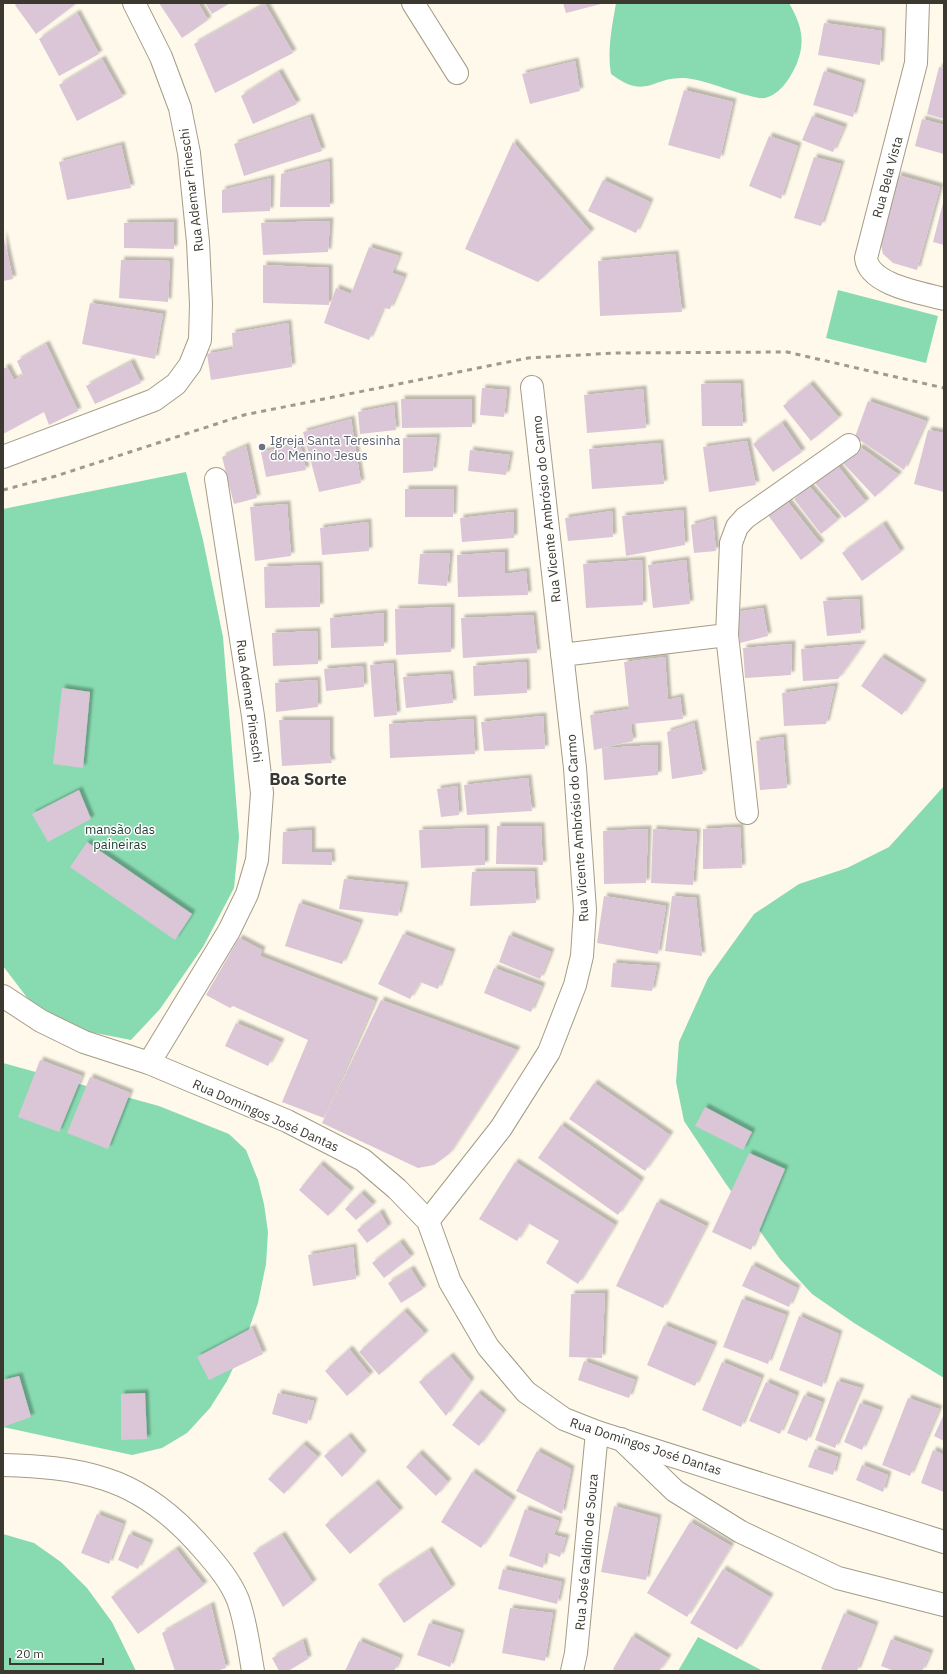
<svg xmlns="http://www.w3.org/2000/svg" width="947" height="1674" font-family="'IBM Plex Sans',sans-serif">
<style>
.green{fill:#88dab1}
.building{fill:#dbc6d7;filter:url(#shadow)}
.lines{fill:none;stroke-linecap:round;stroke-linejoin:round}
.street-casing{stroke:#a49c86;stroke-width:24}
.secondary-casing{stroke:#a49c86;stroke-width:24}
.street{stroke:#fff;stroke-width:22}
.secondary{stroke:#fff;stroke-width:22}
.rail{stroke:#9f9a8f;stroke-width:3;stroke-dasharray:5 5;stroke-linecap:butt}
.worship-dot{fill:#6b7280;stroke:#fff;stroke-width:1.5}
.labels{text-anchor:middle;stroke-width:3;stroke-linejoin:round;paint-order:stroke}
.street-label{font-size:13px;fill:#3b382f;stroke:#fff}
.worship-label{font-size:13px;fill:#5b616d;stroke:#fff;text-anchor:start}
.park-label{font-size:13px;fill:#173d2b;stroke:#fff}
.district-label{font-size:17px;font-weight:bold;fill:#3b382f;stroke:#fff}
</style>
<defs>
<filter id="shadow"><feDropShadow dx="3.5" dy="-3.5" stdDeviation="1" flood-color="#0004"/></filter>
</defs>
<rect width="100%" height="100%" fill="#fff9eb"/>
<path class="green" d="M 616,3 L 789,3 C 801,24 806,40 797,63 C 791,77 781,94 765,98 C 751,100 705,79 685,78 C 652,76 647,101 611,74 C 607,50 612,27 616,3 Z
M 838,290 L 938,316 L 926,363 L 826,338 Z
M 186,472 L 203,540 L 223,637 L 239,837 L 234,888 L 203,947 L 160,1009 L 131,1040 L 85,1031 L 35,1008 L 3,966 L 3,509 Z
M 944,786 L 944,1378 L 854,1323 L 812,1294 L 780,1259 L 726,1184 L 684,1121 L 676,1082 L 679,1042 L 708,978 L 754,914 L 799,884 L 847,868 L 889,847 Z
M 3,1063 L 159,1106 L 229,1134 L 246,1150 L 258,1180 L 264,1204 L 268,1232 L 266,1264 L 258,1303 L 242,1349 L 227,1381 L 210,1408 L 187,1433 L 162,1448 L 132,1455 L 3,1427 Z
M 3,1534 L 34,1543 L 61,1562 L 87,1588 L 112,1622 L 136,1671 L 3,1671 Z
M 698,1637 L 763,1671 L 678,1671 Z"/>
<path class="building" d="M 17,3 L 77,3 L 36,34 L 15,5 Z
M 159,3 L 198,3 L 208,20 L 182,38 Z
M 205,3 L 230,3 L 212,14 Z
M 563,3 L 601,3 L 601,4 L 566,13 Z
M 265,4 L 293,53 L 215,93 L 194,44 Z
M 77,13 L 99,54 L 59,76 L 39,39 Z
M 824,23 L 882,31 L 880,65 L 818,55 Z
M 102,59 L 123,97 L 77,121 L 59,85 Z
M 575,61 L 580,91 L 530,104 L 522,74 Z
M 939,67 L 944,68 L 944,119 L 927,114 Z
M 824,71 L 862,83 L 853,117 L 813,105 Z
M 279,72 L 297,104 L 253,124 L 241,96 Z
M 684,90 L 733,102 L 720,159 L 668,145 Z
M 812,116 L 844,127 L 833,152 L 802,140 Z
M 310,117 L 322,151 L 244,176 L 234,144 Z
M 922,119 L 944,125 L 944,154 L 915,146 Z
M 769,136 L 798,146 L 781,199 L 749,186 Z
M 513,142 L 591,232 L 538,282 L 465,249 Z
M 121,145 L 131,188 L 67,200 L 59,162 Z
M 814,157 L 841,164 L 821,226 L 794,218 Z
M 329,161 L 330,207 L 280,207 L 281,174 Z
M 898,175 L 940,187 L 917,270 L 893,263 L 883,254 L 880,241 Z
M 271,178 L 270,211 L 222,213 L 222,190 Z
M 603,180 L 650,202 L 636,233 L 588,211 Z
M 943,203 L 944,203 L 944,245 L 933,242 Z
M 330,221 L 328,252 L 263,255 L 261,223 Z
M 174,222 L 174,249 L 124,248 L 124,223 Z
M 3,234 L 13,279 L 3,281 Z
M 369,247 L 399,256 L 392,273 L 404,277 L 390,309 L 383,308 L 369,340 L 324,323 L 336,288 L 351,294 Z
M 675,254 L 682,312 L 600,316 L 598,261 Z
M 121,260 L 170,261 L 168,302 L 119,298 Z
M 263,265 L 329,268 L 329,305 L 263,303 Z
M 90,303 L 163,314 L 155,359 L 82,344 Z
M 288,323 L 292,367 L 211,380 L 207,354 L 233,349 L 232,333 Z
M 46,344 L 78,411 L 49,425 L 44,412 L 3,434 L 3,369 L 7,367 L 14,380 L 23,375 L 17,361 Z
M 131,362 L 141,383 L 95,404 L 86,386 Z
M 740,383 L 743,426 L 702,426 L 701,384 Z
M 810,384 L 839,418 L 811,441 L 783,406 Z
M 482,388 L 507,390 L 504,417 L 480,415 Z
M 643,389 L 646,428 L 587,433 L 584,395 Z
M 401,399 L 472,399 L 472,427 L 402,428 Z
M 868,401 L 926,421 L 904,470 L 855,437 Z
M 394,405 L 396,430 L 360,434 L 358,412 Z
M 351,419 L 361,483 L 319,492 L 303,432 Z
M 782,423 L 802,452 L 773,472 L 753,444 Z
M 928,430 L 944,433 L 944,492 L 914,484 Z
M 437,437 L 433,471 L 403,473 L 403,438 Z
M 747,441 L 756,485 L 709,492 L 703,447 Z
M 660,443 L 664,484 L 592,489 L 589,449 Z
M 300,444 L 306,470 L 266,477 L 261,452 Z
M 246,446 L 257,498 L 234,504 L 222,457 Z
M 860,447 L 899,475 L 875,497 L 843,463 Z
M 470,450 L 510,455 L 506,475 L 468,471 Z
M 837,465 L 866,502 L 845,518 L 815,483 Z
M 809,486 L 838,520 L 821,534 L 794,499 Z
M 405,489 L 454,489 L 453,517 L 405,517 Z
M 783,496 L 821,544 L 801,560 L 765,511 Z
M 287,504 L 291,556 L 255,561 L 250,507 Z
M 683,510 L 685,545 L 626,556 L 622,516 Z
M 612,511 L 613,537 L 568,541 L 565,518 Z
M 514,512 L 514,538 L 462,542 L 460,518 Z
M 713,519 L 716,551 L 694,553 L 691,525 Z
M 368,522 L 369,551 L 322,555 L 320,528 Z
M 883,524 L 901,552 L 862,581 L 842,553 Z
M 505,552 L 505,574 L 526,571 L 528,595 L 458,597 L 457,555 Z
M 450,553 L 447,586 L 418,584 L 420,554 Z
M 642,560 L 643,605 L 586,608 L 583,564 Z
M 686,560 L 690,604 L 653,608 L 648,565 Z
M 319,565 L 320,607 L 265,608 L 264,567 Z
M 859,599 L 861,633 L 827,636 L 823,601 Z
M 451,607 L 451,652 L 396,655 L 395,609 Z
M 763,608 L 768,636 L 740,643 L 736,612 Z
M 384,613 L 384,646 L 331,648 L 330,618 Z
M 533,615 L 537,653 L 463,658 L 461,618 Z
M 317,631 L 318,664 L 273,666 L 272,633 Z
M 792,644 L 791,675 L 745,678 L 743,648 Z
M 863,644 L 838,679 L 803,681 L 801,649 Z
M 665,657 L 668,700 L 680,697 L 683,719 L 631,724 L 633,741 L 594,750 L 590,715 L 629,709 L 624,662 Z
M 881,657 L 923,683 L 902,715 L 861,686 Z
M 526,662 L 527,693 L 474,696 L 473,666 Z
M 393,663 L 397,715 L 374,717 L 370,665 Z
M 363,666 L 364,687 L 326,691 L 324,669 Z
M 450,674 L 453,703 L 406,708 L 403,677 Z
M 317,680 L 318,707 L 276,712 L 275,683 Z
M 835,686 L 826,724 L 784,726 L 782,693 Z
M 62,688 L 90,692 L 83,768 L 53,764 Z
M 543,716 L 545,749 L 484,751 L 481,722 Z
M 473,719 L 475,754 L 390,758 L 389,724 Z
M 279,720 L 330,720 L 330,756 L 332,763 L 282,766 Z
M 694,723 L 703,774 L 672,779 L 667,732 Z
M 783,737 L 787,788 L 760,790 L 756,741 Z
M 658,745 L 658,775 L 604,780 L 602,748 Z
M 528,778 L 532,811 L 467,815 L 464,785 Z
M 457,786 L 459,815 L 441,817 L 437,789 Z
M 79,790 L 91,819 L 48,842 L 32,814 Z
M 497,826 L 541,826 L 543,865 L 496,864 Z
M 740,827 L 742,868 L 703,869 L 703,829 Z
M 485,828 L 485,865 L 421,868 L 419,830 Z
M 648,829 L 646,883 L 604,884 L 603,831 Z
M 653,829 L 697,832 L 693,885 L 651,883 Z
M 312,830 L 312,852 L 331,852 L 332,865 L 282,864 L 283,832 Z
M 87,842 L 192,914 L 175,940 L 70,867 Z
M 534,871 L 536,903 L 470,906 L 472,872 Z
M 344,879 L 405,885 L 398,916 L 339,909 Z
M 604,896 L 666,906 L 658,954 L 597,943 Z
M 672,896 L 696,898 L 702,956 L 665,951 Z
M 299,903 L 360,923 L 342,964 L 285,946 Z
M 403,934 L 452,952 L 438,989 L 420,982 L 410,999 L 378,984 Z
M 509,935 L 551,952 L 540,979 L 499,962 Z
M 239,938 L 262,950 L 260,956 L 375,1001 L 324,1118 L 282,1102 L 308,1040 L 233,1006 L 230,1008 L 206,995 Z
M 613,963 L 657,966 L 652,991 L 611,987 Z
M 494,968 L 542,986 L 531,1012 L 484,993 Z
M 381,1000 L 517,1050 L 449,1154 L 434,1165 L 418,1168 L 322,1123 Z
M 236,1023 L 281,1042 L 268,1066 L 225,1046 Z
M 40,1060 L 82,1076 L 59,1132 L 18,1117 Z
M 90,1077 L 130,1093 L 108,1149 L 67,1133 Z
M 594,1083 L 670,1135 L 645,1171 L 569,1119 Z
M 705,1107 L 752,1132 L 743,1150 L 695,1126 Z
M 561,1125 L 641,1181 L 618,1215 L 538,1158 Z
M 749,1153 L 785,1169 L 751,1250 L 712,1232 Z
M 515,1162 L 615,1225 L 578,1284 L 546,1263 L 559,1241 L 528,1223 L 517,1241 L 479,1219 Z
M 320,1164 L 351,1191 L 328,1216 L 299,1190 Z
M 361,1193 L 373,1205 L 356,1220 L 345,1209 Z
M 657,1202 L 706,1226 L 663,1308 L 616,1286 Z
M 380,1212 L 388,1227 L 367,1243 L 357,1230 Z
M 400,1242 L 411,1257 L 384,1278 L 372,1263 Z
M 353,1247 L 356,1279 L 313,1286 L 308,1255 Z
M 752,1265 L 797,1288 L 789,1307 L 742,1286 Z
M 411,1269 L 423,1289 L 401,1303 L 388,1283 Z
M 605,1293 L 602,1358 L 569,1357 L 571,1294 Z
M 742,1299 L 786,1315 L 768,1364 L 723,1347 Z
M 404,1311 L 425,1334 L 379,1375 L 359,1352 Z
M 799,1316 L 839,1334 L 822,1387 L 779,1370 Z
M 664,1325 L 714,1345 L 695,1386 L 647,1365 Z
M 252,1328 L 263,1354 L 209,1380 L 197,1357 Z
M 349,1349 L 370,1375 L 347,1396 L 325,1371 Z
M 450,1356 L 471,1381 L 446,1416 L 419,1382 Z
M 584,1361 L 635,1380 L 629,1398 L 578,1380 Z
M 722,1362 L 761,1378 L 741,1427 L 702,1410 Z
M 19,1376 L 31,1417 L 3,1427 L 3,1380 Z
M 837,1381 L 861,1388 L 835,1448 L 815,1440 Z
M 766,1382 L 796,1395 L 780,1434 L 749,1421 Z
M 145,1393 L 147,1439 L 121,1440 L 121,1394 Z
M 278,1393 L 314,1401 L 307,1424 L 272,1414 Z
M 478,1393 L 503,1413 L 479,1446 L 452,1425 Z
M 804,1395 L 822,1402 L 807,1441 L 787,1433 Z
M 908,1398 L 939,1409 L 910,1476 L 882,1465 Z
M 860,1403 L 880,1410 L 862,1450 L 844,1442 Z
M 944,1414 L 944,1441 L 934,1436 Z
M 348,1436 L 363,1454 L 342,1477 L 324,1456 Z
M 303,1444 L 318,1457 L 284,1494 L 268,1479 Z
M 815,1449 L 838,1457 L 833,1475 L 808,1467 Z
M 933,1450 L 944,1455 L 944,1492 L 921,1483 Z
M 537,1451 L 571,1469 L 562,1514 L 516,1491 Z
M 419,1453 L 448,1482 L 436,1496 L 406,1467 Z
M 862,1465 L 888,1475 L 883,1492 L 856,1480 Z
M 472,1472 L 513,1500 L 481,1548 L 441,1522 Z
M 375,1483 L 400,1511 L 350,1554 L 325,1525 Z
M 614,1506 L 658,1518 L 646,1580 L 601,1572 Z
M 525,1509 L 559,1521 L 554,1535 L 566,1538 L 560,1557 L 546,1552 L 543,1568 L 509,1556 Z
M 97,1514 L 123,1524 L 109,1564 L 81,1553 Z
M 690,1522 L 731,1546 L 687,1617 L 647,1593 Z
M 129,1534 L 150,1543 L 138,1569 L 118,1560 Z
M 282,1535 L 313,1583 L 283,1607 L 253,1553 Z
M 176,1549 L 204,1585 L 138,1634 L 111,1597 Z
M 429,1550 L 452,1588 L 404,1623 L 378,1584 Z
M 503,1569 L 562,1582 L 557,1604 L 498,1589 Z
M 723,1569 L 770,1597 L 737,1650 L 690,1623 Z
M 211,1605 L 226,1668 L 216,1671 L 175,1671 L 162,1633 Z
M 510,1608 L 553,1613 L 545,1661 L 502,1653 Z
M 844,1613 L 875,1625 L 857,1671 L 825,1671 L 821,1669 Z
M 429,1623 L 461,1633 L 450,1667 L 417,1655 Z
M 632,1636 L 668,1658 L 659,1671 L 616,1671 L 613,1669 Z
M 891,1639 L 930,1653 L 922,1671 L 894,1671 L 881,1666 Z
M 303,1641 L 308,1659 L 288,1671 L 279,1671 L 272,1658 Z
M 359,1641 L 400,1658 L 394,1671 L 345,1671 Z"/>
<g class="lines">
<g class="street-casing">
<path id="street" d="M 413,3 L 457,73
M 918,3 L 916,63 L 866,258 C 869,285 922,293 944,299
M 3,457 L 154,400 L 176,384 L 190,365 L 200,340 L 201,304 L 198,242 L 189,153 L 180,108 L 161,57 L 134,3
M 562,655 L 727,635
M 747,813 L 727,635 L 731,543 L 737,527 L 745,518 L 849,445
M 149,1063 L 229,931 L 247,894 L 257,860 L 262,793 L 253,716 L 216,479
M 428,1221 L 501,1128 L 549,1052 L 575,985 L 582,956 L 585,910 L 575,768 L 532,387
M 621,1439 L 675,1491 L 741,1532 L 838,1578 L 944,1605
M 3,1465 C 37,1466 72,1468 105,1479 C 143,1491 176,1518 202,1548 C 216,1564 230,1580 238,1600 C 246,1622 249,1648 253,1671
M 572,1671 L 576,1653 L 597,1432"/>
</g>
<g class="secondary-casing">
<path id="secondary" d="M 3,996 L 41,1021 L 84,1042 L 149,1063 L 287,1121 L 363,1160 L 397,1189 L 428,1221 L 450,1282 L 488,1347 L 526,1392 L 564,1419 L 597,1432 L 944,1542"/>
</g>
<use href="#street" class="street"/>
<use href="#secondary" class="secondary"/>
<path class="rail" d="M 3,490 L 56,476 L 244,415 L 528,358 L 615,353 L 787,352 L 944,388"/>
</g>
<circle class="worship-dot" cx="262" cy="447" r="4"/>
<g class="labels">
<g class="street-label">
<text transform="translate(887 177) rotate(-75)" y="5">Rua Bela Vista</text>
<text transform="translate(191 190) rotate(-97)" y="5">Rua Ademar Pineschi</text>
<text transform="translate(546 509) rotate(-96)" y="5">Rua Vicente Ambrósio do Carmo</text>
<text transform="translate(250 701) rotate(82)" y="5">Rua Ademar Pineschi</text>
<text transform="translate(577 828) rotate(-94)" y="5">Rua Vicente Ambrósio do Carmo</text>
<text transform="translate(266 1115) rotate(24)" y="5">Rua Domingos José Dantas</text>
<text transform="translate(646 1446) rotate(18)" y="5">Rua Domingos José Dantas</text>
<text transform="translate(586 1552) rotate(-85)" y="5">Rua José Galdino de Souza</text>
</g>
<g class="worship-label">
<text x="270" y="445">Igreja Santa Teresinha<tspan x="270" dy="15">do Menino Jesus</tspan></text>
</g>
<g class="park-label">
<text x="120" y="834">mansão das<tspan x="120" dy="15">paineiras</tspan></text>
</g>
<g class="district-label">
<text x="308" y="785">Boa Sorte</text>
</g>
</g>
<rect width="947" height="1674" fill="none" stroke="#3b382f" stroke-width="8"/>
<path d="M10 1658v6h93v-6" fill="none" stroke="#3b382f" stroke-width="2"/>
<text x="16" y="1658" font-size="12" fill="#3b382f" stroke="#ffffff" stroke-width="3" paint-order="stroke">20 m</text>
</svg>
